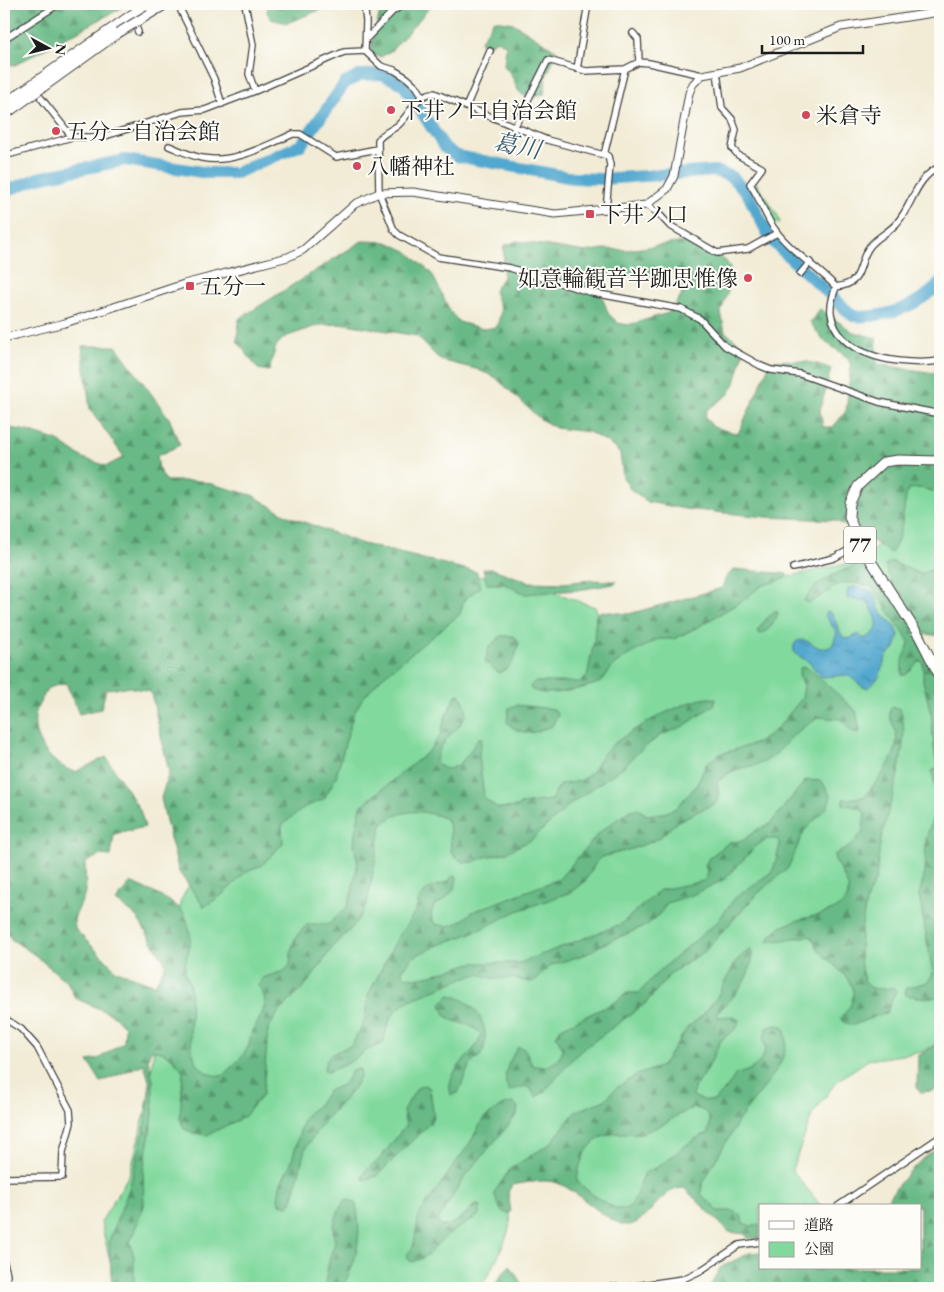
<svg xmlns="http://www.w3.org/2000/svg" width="944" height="1292" font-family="'EB Garamond','Noto Serif JP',serif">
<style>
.green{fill:#81d99e;stroke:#4e7a5d}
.forest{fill:url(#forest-firs);stroke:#426a50;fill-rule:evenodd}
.park{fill:url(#park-crowns);stroke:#4e7a5d}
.water{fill:url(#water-ripples);stroke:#386276}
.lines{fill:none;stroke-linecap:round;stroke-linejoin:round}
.river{stroke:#53a8cf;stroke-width:12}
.minor-casing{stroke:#3c3b38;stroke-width:8}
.tertiary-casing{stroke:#3c3b38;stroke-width:9}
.primary-casing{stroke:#3c3b38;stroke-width:11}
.minor{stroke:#fff;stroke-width:5.5}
.tertiary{stroke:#fff;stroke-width:7}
.primary{stroke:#fff;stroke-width:9}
.primary-bridge-casing{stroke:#3c3b38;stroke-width:11;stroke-linecap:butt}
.primary-bridge{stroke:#fff;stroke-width:9}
.poi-dot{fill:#d1495b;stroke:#fdfcf7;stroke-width:2}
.labels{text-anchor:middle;stroke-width:4;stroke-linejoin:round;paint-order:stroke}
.shield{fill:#fdfcf7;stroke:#605f5e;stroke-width:1}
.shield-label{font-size:21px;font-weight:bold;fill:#1c1c1c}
.poi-label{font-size:22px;fill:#1c1c1c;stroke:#fdfcf7;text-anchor:start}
.water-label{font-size:24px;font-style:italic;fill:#355b6d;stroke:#fdfcf7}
</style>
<defs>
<pattern id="forest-firs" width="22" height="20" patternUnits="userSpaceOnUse" patternTransform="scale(1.25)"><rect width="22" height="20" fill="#68b985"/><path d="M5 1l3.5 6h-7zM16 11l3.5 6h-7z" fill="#55966c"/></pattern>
<pattern id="park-crowns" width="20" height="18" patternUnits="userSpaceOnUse" patternTransform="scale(1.25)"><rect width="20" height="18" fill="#81d99e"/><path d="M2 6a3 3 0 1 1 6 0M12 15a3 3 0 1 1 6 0" fill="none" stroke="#6fba88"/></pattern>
<pattern id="water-ripples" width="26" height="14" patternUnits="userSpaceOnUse" patternTransform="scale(1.25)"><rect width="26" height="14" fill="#53a8cf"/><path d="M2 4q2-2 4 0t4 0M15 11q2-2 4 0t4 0" fill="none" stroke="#4488a7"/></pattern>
</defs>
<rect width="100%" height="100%" fill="#fdfcf7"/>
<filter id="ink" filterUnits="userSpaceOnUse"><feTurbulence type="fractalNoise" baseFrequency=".02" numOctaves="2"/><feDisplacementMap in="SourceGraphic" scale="10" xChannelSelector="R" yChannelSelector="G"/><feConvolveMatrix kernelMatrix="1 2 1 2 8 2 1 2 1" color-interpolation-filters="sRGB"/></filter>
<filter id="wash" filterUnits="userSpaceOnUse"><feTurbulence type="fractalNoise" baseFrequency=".0096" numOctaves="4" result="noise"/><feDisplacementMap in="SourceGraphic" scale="20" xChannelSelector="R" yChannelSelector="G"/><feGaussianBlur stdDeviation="1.12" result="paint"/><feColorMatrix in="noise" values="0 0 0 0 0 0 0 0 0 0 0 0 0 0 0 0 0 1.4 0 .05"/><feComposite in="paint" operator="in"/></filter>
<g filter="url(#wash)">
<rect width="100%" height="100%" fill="#f2ecd6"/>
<path class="green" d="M 940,479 L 940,617 L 925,624 L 925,651 L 940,715 L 940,1042 L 922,1052 L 868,1060 L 837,1081 L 812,1115 L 792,1170 L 821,1206 L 760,1206 L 760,1233 L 716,1218 L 688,1191 L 687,1180 L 624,1218 L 552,1177 L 510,1183 C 501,1201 514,1210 509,1228 C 504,1248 491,1271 480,1288 L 116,1288 L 101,1222 L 130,1173 L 148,1100 L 154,1046 L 179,946 L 180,902 L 188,887 L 431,592 C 445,588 461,580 475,577 C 506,572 564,596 595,607 L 605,627 L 750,585 L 864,560 L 878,545 L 875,494 Z"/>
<path class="forest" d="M 4,4 L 129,4 L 15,65 L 4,64 Z
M 268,4 L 335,4 L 287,23 L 271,19 L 267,12 Z
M 371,4 L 433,4 L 392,50 L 381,57 L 373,55 L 371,48 L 381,8 Z
M 494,20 L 513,23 L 557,51 L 546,77 L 544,95 C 510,103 521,81 504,66 L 506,45 L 497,40 L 485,48 L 480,42 Z
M 362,241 L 387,242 L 407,251 L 432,274 L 450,311 L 459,322 L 484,329 L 497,327 L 501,311 L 494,291 L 503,277 L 504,246 L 517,241 L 586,252 L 603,249 L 627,250 L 684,242 L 725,260 L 730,267 L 730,285 L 721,312 L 725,332 L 745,347 L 735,383 L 729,394 L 707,410 L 705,417 L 713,427 L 738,434 L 771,361 C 790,359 814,361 831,369 L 820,410 L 823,427 L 833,427 L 846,411 L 851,366 L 848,358 L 822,339 L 810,322 L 820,309 L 853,332 L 876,338 L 877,364 L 934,373 L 940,361 L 940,493 L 920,488 L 908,489 C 902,510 904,536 891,553 L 862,534 L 834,520 L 766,517 L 685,509 L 648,502 L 630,489 L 623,477 L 620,453 L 607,442 L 589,432 L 556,428 L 540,419 L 495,377 L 476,369 L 440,360 L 417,336 L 346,324 L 319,325 L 285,337 L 276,346 L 269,371 L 258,369 L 237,341 L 239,319 ZM 669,270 L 677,274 L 682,295 L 668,313 L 628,325 L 618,323 L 608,313 L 597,282 L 603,274 L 647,277 Z
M 82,346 L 116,346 L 169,418 L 180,445 L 157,456 L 159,470 L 166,481 L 200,481 L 252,495 L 288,516 L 363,544 L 477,572 L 480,587 L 464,600 L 460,614 L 381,678 L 362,699 L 353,715 L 336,777 L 324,799 L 305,807 L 282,825 L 283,843 L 262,865 L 245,873 L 222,895 L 204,907 L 179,872 L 168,830 L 161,798 L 169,772 L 151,692 L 129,687 L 106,689 L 101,709 L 79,714 L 66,683 L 48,688 C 44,696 38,704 36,712 C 29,738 51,765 75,772 L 106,757 L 140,810 L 145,827 L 114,834 L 111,856 L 100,855 L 85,863 L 86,892 L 74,919 L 75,929 L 117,971 L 155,985 L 166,964 L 136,916 L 116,901 L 131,882 C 144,889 180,902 185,916 C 188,922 192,940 190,946 C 188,954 184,963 185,972 C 186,977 190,982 190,987 C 194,1016 178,1075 222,1076 C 231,1067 243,1058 248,1047 C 251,1042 249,1036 252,1032 C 261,1017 272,1001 258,986 L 262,978 L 284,971 L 290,965 C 292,945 292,938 308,924 L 329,924 L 347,907 L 351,896 L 358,862 L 354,846 L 355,832 L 361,806 L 429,751 L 440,736 L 446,715 L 456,695 L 459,694 C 483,724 439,730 436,762 C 453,782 470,752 478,738 L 482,738 L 479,754 L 484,798 L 498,808 L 518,807 L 520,804 L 551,800 L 560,784 C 568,783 579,783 586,777 C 596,770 598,758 607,750 C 621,734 698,691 716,699 L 715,704 L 684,726 L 661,735 L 638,752 L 626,765 L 574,801 L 531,840 L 505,853 L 485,857 L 473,862 L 463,862 L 455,857 L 451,851 L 450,829 L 446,819 C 423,809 402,808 382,824 L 367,905 L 354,926 L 334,945 L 310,980 L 278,1013 L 268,1029 L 263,1094 L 244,1117 L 207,1135 L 194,1133 L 184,1129 L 180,1118 L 183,1071 C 174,1059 166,1051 151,1050 L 148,1059 L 153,1081 L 153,1115 L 143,1172 L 144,1206 L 130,1242 L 134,1257 L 134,1288 L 112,1288 L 109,1241 L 130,1186 L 146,1123 L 150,1084 L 144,1064 L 101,1082 L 88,1061 L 98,1059 L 124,1042 L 125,1027 L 113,1015 L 75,998 L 68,983 L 35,955 L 11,939 L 4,923 L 4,427 L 28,431 L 58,441 L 83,458 L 107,466 L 124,457 L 90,409 Z
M 893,562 L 920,574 L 940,567 L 940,636 C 934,635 927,635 921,631 C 907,621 891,582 885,565 Z
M 862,563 L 872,564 L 910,625 L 940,684 L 940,997 L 923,998 L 906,995 L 905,991 L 907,988 L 928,982 L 933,974 L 919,895 L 925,873 L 926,839 L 936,808 L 936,792 L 932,771 L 938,768 L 939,764 L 935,758 L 931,714 L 923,681 L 923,662 L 919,661 L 906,675 L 902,675 L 902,663 L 909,644 L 907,638 L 872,587 C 829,576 841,589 808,603 L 804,601 C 812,582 843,570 862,563 Z
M 483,569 L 493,569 L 529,582 L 565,583 L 589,580 L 617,581 L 614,584 L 578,590 L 525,594 L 505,584 L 487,584 Z
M 734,569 L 787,574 L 786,578 L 761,586 L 745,599 L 700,626 L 674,639 L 658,639 L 627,656 L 613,666 L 601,682 C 585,688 545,699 531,689 L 530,686 L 534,682 L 580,682 L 587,677 L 594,641 L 596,615 L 601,611 L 629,614 L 722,588 L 725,579 Z
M 774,611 L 778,612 C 777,620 769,631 761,634 L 758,632 L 762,624 Z
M 501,636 L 514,636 L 519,643 C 516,655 513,669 499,673 L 485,662 L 489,647 Z
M 804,667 L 812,671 L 856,711 L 860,730 L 859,733 L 851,731 L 841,719 L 819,717 C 811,723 801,728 794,735 C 786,742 780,751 772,757 C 752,772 738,761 717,783 L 719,796 L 716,803 L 678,821 L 658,839 L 632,849 L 602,857 L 595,864 L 585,881 L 571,892 L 515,912 L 477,931 L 436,946 L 413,957 L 402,971 L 404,976 L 414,978 L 432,975 L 472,963 L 520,963 L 621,924 L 660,890 L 704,881 L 708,874 L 705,865 L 709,858 L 728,843 L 744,840 L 758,829 L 770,824 L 806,780 L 822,781 L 831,797 L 827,808 L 804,831 L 788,868 L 756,895 L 705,951 L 671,973 L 646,1003 L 579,1052 L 544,1092 L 536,1097 L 530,1088 L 524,1086 L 509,1091 C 500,1077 510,1059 518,1047 L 525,1049 L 532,1065 C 546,1070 560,1063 563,1048 L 556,1036 L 561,1028 L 614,1003 L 627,993 L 639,993 L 658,972 L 717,922 L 735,898 L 773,871 L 780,844 L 777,839 L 767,839 L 756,846 L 725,879 L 692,895 L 667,903 L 659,915 L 647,925 L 601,945 L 587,954 L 551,965 L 536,980 L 530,982 L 511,978 L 496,979 L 478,974 L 463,978 L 408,1001 L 395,1011 L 388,1024 L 383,1044 L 367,1050 L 347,1064 L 327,1072 L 324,1069 C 326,1052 338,1052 352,1045 L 365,1019 L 368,995 L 398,937 L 415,912 L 420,897 L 430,888 L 447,882 L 453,876 L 457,877 C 457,891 445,900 434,906 L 431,914 L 434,923 C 449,930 460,923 472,912 L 559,879 L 601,831 L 630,810 L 638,809 L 647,815 L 664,813 L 676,808 L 696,786 L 707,763 L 720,754 L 757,743 L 770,735 L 782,723 L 802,698 L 804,686 L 799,674 L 800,668 Z
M 516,705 L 554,709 L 558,715 L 552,726 C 535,733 522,738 507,722 L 509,708 Z
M 891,707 L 900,709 C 913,742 888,806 881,840 C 878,853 878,866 876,878 C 874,885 869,892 867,899 C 862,916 854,972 868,985 C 874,991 885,989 893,987 L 896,991 L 887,1012 L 853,1025 L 843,1022 L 840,1018 C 871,989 840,972 820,952 C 816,947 815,941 810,936 L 768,942 C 775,913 843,921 848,895 C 851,881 836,869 834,855 L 849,847 L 863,832 L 865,813 L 860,808 L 843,804 L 843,799 L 864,797 C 877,781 901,755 896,733 C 894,723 887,718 891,707 Z
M 750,949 L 753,954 C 751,977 735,998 717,1012 L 718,1017 L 734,1016 L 739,1020 L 737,1028 L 721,1040 L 707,1070 L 694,1088 L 693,1096 L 702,1100 L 714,1101 L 727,1088 L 736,1074 C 752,1071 762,1064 766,1047 L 763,1041 L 767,1028 L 775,1025 L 783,1026 C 799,1059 753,1096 738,1122 C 726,1143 713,1163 702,1185 L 701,1194 L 718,1211 L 733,1211 L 741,1215 L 743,1223 L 751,1226 L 760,1224 L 760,1238 L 748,1238 L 745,1234 L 729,1232 L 684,1188 C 659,1188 648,1225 627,1225 C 608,1225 574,1186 554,1182 C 541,1179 525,1183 512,1185 L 508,1192 L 511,1212 L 507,1213 L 501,1211 L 494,1193 L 511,1168 L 550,1144 L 576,1111 L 605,1100 L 616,1088 L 637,1075 L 662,1066 L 688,1027 L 703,1015 L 717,997 L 736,961 ZM 693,1108 C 709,1109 713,1120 707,1134 C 690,1138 675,1156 659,1166 C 655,1169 646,1171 643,1175 C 637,1185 638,1199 629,1207 C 618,1217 585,1189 577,1181 C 580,1155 592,1133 622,1133 C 631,1133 639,1135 648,1131 C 665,1125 678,1114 693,1108 Z
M 450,995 C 474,1000 492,1026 483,1051 C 482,1056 476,1058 473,1062 C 467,1067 462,1085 458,1093 L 451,1095 C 443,1069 478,1055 481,1034 C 465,1016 446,1030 441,1003 Z
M 940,1043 L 940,1080 L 934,1091 L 920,1092 L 917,1087 L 918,1056 Z
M 360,1069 L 360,1077 L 352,1091 L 324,1121 L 305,1149 L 292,1202 L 288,1206 L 280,1204 L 278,1199 L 280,1185 L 291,1163 L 304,1117 L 318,1105 L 328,1091 L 344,1084 L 353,1070 Z
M 424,1085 L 430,1088 L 434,1119 L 377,1176 L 364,1180 L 362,1177 L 365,1171 L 379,1160 L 406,1125 L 403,1111 L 417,1088 Z
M 513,1103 L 518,1107 L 517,1115 L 466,1175 L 437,1221 L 441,1226 C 454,1227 467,1213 475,1204 L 481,1206 L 479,1215 C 467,1224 452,1230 442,1240 C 431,1250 427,1259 411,1262 L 407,1258 C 407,1252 410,1252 413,1247 C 415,1241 417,1222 420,1213 L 470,1143 L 483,1119 L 503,1105 Z
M 940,1146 L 940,1288 L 709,1288 L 720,1268 L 749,1253 L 760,1252 L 760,1268 L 920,1268 L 920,1206 L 885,1206 C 897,1182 918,1161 940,1146 Z
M 346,1199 L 355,1202 C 363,1230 358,1264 341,1288 L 324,1288 L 330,1256 L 335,1243 L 333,1228 L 339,1209 Z
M 510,1265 L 524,1288 L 491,1288 Z"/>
<path class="park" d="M 755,181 L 778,216 L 780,223 L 775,224 L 771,221 L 754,186 Z"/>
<path class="water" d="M 854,587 L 869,590 L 874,594 L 879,609 L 895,627 L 899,635 L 895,648 L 886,657 L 879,677 L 869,688 L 863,687 L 848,675 L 821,677 L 809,662 L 794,653 L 794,645 L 797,641 C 812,636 816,655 832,646 L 837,633 L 825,615 L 828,611 L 832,614 L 842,636 L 848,639 L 859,634 L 862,638 L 866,638 C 885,629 876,616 867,601 L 847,598 L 848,589 Z"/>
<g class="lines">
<path class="river" d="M 4,192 L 38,178 L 125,160 L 208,173 L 236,173 L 301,145 L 345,83 L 361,75 L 382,74 L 403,84 L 445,148 L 457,156 L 573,178 L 602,179 L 715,171 L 730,176 L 746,191 L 771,240 L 853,316 C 885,319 919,306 940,283"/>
</g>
</g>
<g filter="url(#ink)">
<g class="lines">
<g class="minor-casing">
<path id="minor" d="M 183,4 L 181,11 L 214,79 L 222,104
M 245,4 L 253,45 L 249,74 L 255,91
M 364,4 L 366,21 L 365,51
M 138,15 L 158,4
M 134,21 L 138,32
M 633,33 L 638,39 L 639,62
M 4,39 L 59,4
M 366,39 L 392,12 L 404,4
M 577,69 L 588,4
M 717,72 L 722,108 L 732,119 L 736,130 L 732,148 L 738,155 L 762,168 L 750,184 C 761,200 765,217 776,231 C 792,253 818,267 836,287
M 41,98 L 72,137
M 466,107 L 490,51
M 514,128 L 548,60 L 586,71 L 625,69 L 639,62 L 649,63 L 702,75
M 169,146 C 179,150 191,156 202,158 C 234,164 265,146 293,134 L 300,134 L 336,157 L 377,149
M 604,155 L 625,69
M 4,156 L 72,137 L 102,137 L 182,112 L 205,110 L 255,91 L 344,52 L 365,51 L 381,66 L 394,70 L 407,78 L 417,87 L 423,97
M 646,205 L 659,214 L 669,225 L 717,253 L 748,249 L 777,233
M 606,210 L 610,165 L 608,156 L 547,140 L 434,93 C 415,94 410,116 397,126 C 390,131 383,133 378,140 L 379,193 L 394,230 L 399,235 L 438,257 L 510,268 L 593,293 L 681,309 L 700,319 L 725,346 L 761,366 L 771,370 L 800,374 L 879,402 L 940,414
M 800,274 L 810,262
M 836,287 C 866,283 856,264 870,246 C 877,237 889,232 896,224 C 913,206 915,177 940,167
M 836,287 C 833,295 830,305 831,313 C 837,359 905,366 940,361
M 793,568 L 834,558 L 860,544
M 4,1018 L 21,1029 L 37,1047 L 70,1110 L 71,1123 L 63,1152 L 62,1177 L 4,1178
M 838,1206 L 940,1137
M 4,1263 L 7,1274 L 6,1288
M 552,1288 L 628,1287 L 683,1279 L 700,1271 L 739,1245 L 760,1242"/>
</g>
<g class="tertiary-casing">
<path id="tertiary" d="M 4,338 L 65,323 L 184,284 L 288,257 L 303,250 L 355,204 L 379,193 L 413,192 L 555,214 L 646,205 L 667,189 L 674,176 L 689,93 L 693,84 L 702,75 L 740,68 L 841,27 L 940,12"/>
</g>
<g class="primary-casing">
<path id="primary" d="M 4,104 L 147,4
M 4,115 L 118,33
M 940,461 L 898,460 L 884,462 L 858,486 L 850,503 L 849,517 L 860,544 L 919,636 L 940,677"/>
</g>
<use href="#minor" class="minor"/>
<use href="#tertiary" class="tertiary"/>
<use href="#primary" class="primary"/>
<g class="primary-bridge-casing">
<path id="primary-bridge" d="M 118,33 L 166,4"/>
</g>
<use href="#primary-bridge" class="primary-bridge"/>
</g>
</g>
<g class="poi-dot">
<circle cx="391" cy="110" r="5"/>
<circle cx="806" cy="115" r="5"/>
<circle cx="56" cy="131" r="5"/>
<circle cx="357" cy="166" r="5"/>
<rect x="585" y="209" width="10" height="10" rx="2.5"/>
<circle cx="748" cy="278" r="5"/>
<rect x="185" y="281" width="10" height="10" rx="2.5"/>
</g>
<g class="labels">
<rect class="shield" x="844" y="526.5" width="32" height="37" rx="4"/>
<g class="shield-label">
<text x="860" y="552">77</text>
</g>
<g class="poi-label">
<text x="401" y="118">下井ノ口自治会館</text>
<text x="816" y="123">米倉寺</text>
<text x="66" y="139">五分一自治会館</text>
<text x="367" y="174">八幡神社</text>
<text x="600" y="222">下井ノ口</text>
<text x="738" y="286" text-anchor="end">如意輪観音半跏思惟像</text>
<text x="200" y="294">五分一</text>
</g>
<g class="water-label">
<text transform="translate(517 146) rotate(11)" y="8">葛川</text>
</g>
</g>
<rect width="944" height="1292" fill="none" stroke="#fdfcf7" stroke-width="20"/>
<rect x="759" y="1204" width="162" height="65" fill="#fdfcf7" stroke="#a3a29f"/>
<rect x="769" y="1221" width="25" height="8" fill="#ffffff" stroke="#a3a29f"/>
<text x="804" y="1230" font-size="15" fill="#1c1c1c">道路</text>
<rect x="769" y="1242" width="25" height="15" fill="#81d99e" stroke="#a3a29f"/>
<text x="804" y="1254" font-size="15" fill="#1c1c1c">公園</text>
<g transform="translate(48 48) rotate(97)" stroke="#fdfcf7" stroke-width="4" paint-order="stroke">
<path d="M0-4L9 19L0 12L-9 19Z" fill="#1c1c1c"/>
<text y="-8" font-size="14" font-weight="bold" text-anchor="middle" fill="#1c1c1c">N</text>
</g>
<path d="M762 45v8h101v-8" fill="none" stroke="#1c1c1c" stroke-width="2.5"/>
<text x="769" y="45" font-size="15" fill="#1c1c1c" stroke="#fdfcf7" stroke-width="4" paint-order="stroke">100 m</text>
</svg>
